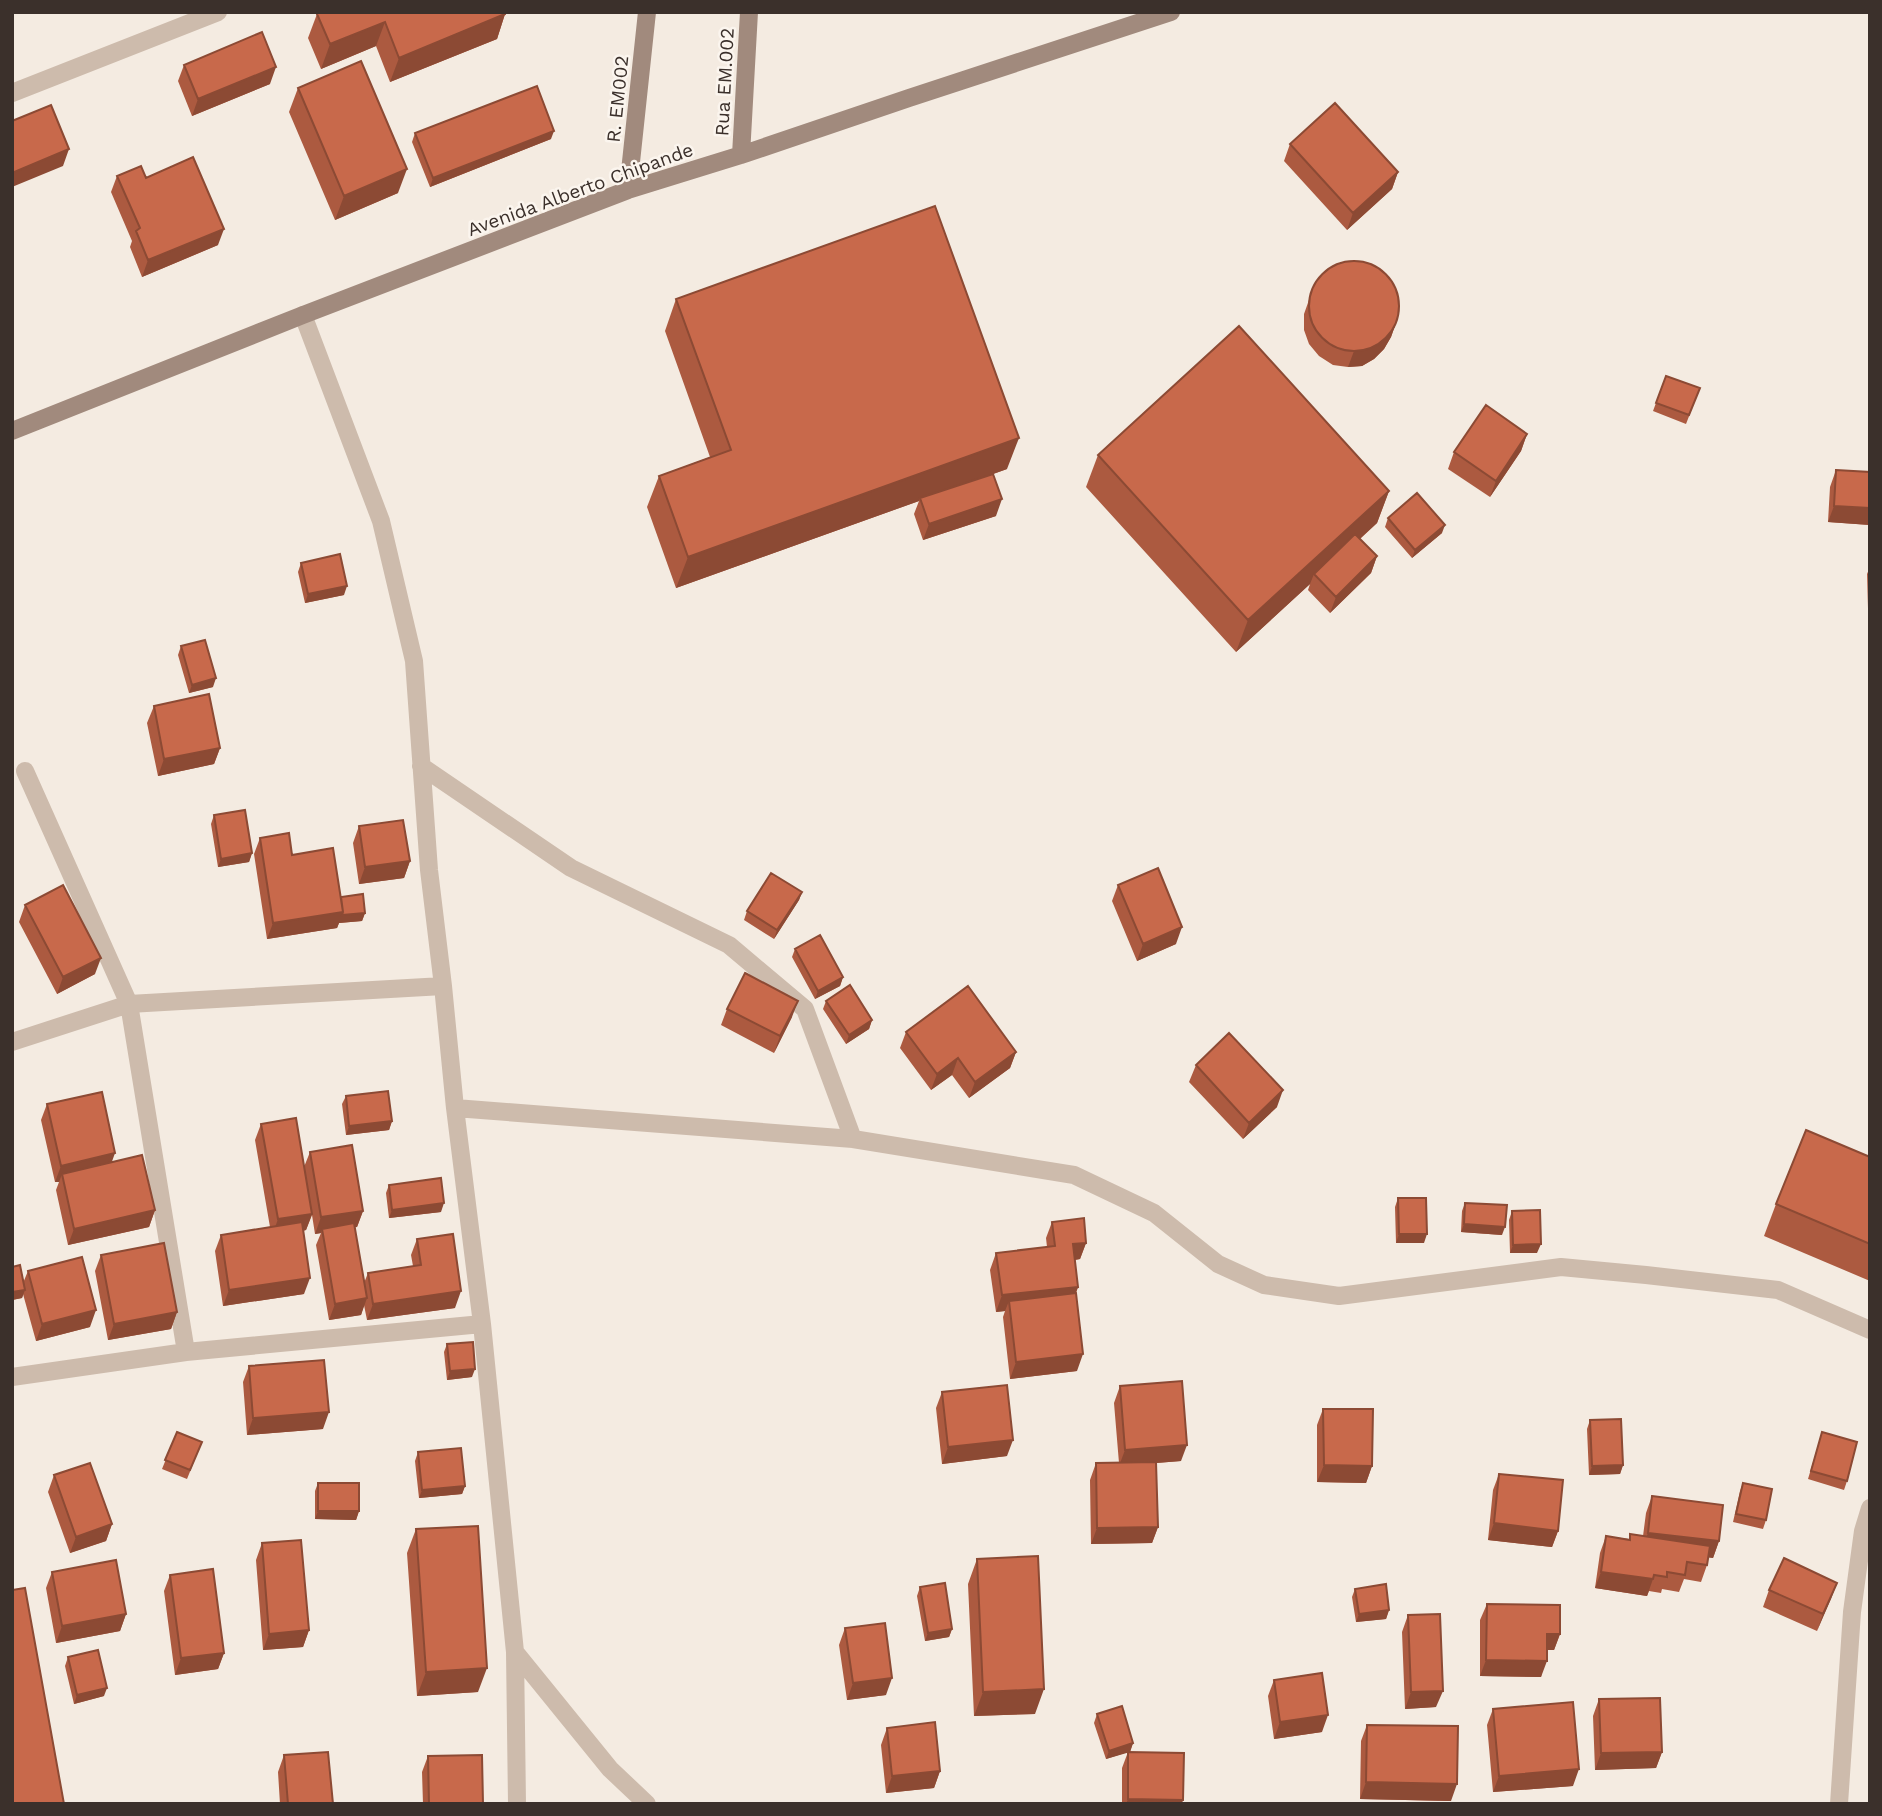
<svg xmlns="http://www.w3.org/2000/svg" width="1882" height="1816" font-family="'Work Sans',sans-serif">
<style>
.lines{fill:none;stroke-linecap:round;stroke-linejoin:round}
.street{stroke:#cdbbac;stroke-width:18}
.secondary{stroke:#a18a7d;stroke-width:18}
.wall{fill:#ac5a40}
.shaded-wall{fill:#8c4a34}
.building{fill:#c8694b;stroke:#8c4a34;stroke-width:2}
.labels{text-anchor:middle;stroke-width:5;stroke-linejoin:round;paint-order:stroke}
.street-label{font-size:19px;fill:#3b302b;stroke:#fbf5ee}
</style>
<rect width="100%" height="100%" fill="#f4ebe1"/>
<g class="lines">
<path class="street" d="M 12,93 L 218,12
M 303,315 L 381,521 L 414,661 L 429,870 L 443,986 L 455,1108 L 482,1324 L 515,1652 L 517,1804
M 421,766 L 571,868 L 729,945 L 805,1009 L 853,1139
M 25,771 L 129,1004 L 186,1352
M 12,1042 L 129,1004 L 443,986
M 455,1108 L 853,1139 L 1074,1175 L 1154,1213 L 1218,1264 L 1264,1285 L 1339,1296 L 1561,1267 L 1646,1275 L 1778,1290 L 1870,1330
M 12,1377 L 186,1352 L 482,1324
M 515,1652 L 610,1769 L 647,1804
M 1839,1804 L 1852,1612 L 1863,1531 L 1870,1508"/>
<path class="secondary" d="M 741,155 L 749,12
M 628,190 L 647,12
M 12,431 L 303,315 L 628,190 L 741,155 L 909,98 L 1171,12"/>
</g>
<path class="wall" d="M 317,14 L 505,14 L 497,39 L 390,82 L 376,46 L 321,69 L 308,38 Z
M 184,65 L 270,84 L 192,116 L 178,81 Z
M 298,88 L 398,193 L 335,220 L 289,112 Z
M 415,133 L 551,139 L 430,187 L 412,142 Z
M 1290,144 L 1398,172 L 1392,189 L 1347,230 L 1284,161 Z
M 117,176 L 146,178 L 218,245 L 142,277 L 130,247 L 132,241 L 111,192 Z
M 1315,283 L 1397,320 L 1391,337 L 1384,349 L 1374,359 L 1362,366 L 1348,367 L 1333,365 L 1319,356 L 1309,344 L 1304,330 L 1304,314 Z
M 676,299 L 1007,469 L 993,474 L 996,516 L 923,540 L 914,514 L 919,501 L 676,588 L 647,507 L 659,476 L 710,457 L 665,331 Z
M 1666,376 L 1700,388 L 1686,424 L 1653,411 Z
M 1527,434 L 1521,451 L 1490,497 L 1448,469 L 1454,452 Z
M 1098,455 L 1389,491 L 1377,523 L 1360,539 L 1377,556 L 1371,573 L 1330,613 L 1308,590 L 1310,584 L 1236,652 L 1086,487 Z
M 1836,470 L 1870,472 L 1870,525 L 1828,522 L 1830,487 Z
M 1388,518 L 1442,533 L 1412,558 L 1385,527 Z
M 301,563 L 344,595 L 305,603 L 298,572 Z
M 1870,567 L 1870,643 L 1869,643 L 1867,574 Z
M 181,646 L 213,687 L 189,693 L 178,655 Z
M 154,706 L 220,748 L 214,764 L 158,776 L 147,723 Z
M 214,815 L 252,853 L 249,862 L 218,867 L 211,824 Z
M 359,826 L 410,861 L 404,878 L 359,884 L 353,843 Z
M 260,838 L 292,855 L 341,897 L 365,913 L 362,921 L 339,923 L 337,928 L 267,939 L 254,854 Z
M 1118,885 L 1176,944 L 1137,961 L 1112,901 Z
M 802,892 L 799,900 L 774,939 L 744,920 L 747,911 Z
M 25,905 L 95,974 L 57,994 L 19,922 Z
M 795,949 L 843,977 L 840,986 L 815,999 L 792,957 Z
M 826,1001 L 872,1020 L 869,1029 L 846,1044 L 823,1009 Z
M 727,1009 L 792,1017 L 774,1053 L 721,1025 Z
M 906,1032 L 1016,1052 L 1010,1068 L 969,1098 L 952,1075 L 931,1090 L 900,1048 Z
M 1196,1065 L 1277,1107 L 1243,1139 L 1189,1082 Z
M 346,1096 L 392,1121 L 389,1130 L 346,1135 L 342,1104 Z
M 47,1104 L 112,1162 L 155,1210 L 149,1227 L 68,1245 L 56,1190 L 59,1182 L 55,1182 L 41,1120 Z
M 261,1124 L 304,1167 L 310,1152 L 363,1211 L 357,1227 L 355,1227 L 364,1283 L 368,1273 L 413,1266 L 411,1255 L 417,1239 L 455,1308 L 367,1320 L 364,1305 L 361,1315 L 329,1320 L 316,1245 L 321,1233 L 315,1234 L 312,1215 L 306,1230 L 303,1231 L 304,1294 L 223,1306 L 215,1251 L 221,1235 L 270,1227 L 255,1140 Z
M 1870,1157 L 1870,1281 L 1764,1236 L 1776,1204 Z
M 389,1185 L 441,1212 L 389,1218 L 386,1193 Z
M 1398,1198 L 1424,1243 L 1396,1243 L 1395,1207 Z
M 1465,1203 L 1502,1235 L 1461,1232 L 1462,1211 Z
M 1512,1211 L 1537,1253 L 1510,1253 L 1509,1220 Z
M 1052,1222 L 1086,1243 L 1080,1259 L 1075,1260 L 1078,1287 L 1076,1293 L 1077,1371 L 1010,1379 L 1003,1317 L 1005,1311 L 996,1312 L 990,1270 L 996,1253 L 1047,1247 L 1046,1238 Z
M 101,1255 L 177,1312 L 171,1329 L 108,1340 L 95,1271 Z
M 12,1267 L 23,1283 L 28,1271 L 90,1327 L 36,1341 L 23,1294 L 22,1298 L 12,1300 Z
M 447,1344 L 472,1377 L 447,1380 L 444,1352 Z
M 249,1366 L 323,1429 L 247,1435 L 243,1382 Z
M 1120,1386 L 1181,1461 L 1156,1463 L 1158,1527 L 1152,1543 L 1091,1544 L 1090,1480 L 1096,1463 L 1119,1463 L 1114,1403 Z
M 942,1392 L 1007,1456 L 942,1464 L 936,1408 Z
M 1323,1409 L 1372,1466 L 1366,1483 L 1317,1482 L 1317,1425 Z
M 1590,1420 L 1623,1465 L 1620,1474 L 1589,1475 L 1587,1429 Z
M 177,1432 L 202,1442 L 187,1479 L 162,1469 Z
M 1822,1432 L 1847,1481 L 1844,1490 L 1808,1479 Z
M 418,1452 L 465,1486 L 462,1494 L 419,1498 L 415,1461 Z
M 1499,1474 L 1558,1531 L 1552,1547 L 1488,1540 L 1493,1490 Z
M 54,1475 L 112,1524 L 106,1541 L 70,1553 L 48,1492 Z
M 318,1483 L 359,1511 L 356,1520 L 315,1519 L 315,1491 Z
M 1743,1483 L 1766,1520 L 1763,1529 L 1733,1522 L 1740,1491 Z
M 1652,1496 L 1719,1541 L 1713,1558 L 1708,1557 L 1707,1565 L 1701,1582 L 1684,1579 L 1679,1592 L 1662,1589 L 1661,1593 L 1649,1591 L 1647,1596 L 1595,1588 L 1600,1553 L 1606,1536 L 1629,1539 L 1630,1534 L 1643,1536 L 1646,1513 Z
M 416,1529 L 478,1692 L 417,1696 L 407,1553 Z
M 262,1543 L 309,1630 L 303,1647 L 263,1650 L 256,1560 Z
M 977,1559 L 1035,1714 L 974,1716 L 968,1584 Z
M 52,1572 L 126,1614 L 120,1631 L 56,1643 L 46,1588 Z
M 170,1575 L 224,1653 L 218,1669 L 175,1675 L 164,1591 Z
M 1837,1583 L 1817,1631 L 1763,1607 L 1769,1590 Z
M 920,1587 L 952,1629 L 949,1637 L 925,1641 L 917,1596 Z
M 1355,1589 L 1389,1610 L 1386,1619 L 1356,1622 L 1352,1597 Z
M 1487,1604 L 1560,1634 L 1554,1650 L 1547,1650 L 1541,1677 L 1480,1676 L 1480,1620 Z
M 1408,1615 L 1436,1707 L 1405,1709 L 1402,1632 Z
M 845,1628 L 886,1695 L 847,1700 L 839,1645 Z
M 68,1657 L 104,1696 L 74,1704 L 65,1666 Z
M 1274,1680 L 1322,1732 L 1274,1739 L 1268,1696 Z
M 1599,1699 L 1662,1752 L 1656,1768 L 1595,1770 L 1593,1716 Z
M 1493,1709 L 1573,1786 L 1493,1792 L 1487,1725 Z
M 1097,1714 L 1133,1743 L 1130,1752 L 1182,1804 L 1122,1804 L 1122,1768 L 1128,1752 L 1106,1759 L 1094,1723 Z
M 1367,1725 L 1451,1801 L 1360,1799 L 1361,1741 Z
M 887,1728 L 940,1771 L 934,1788 L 886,1793 L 881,1745 Z
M 284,1755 L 333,1804 L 280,1804 L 278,1772 Z
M 428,1756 L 483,1804 L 423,1804 L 422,1772 Z"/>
<path class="shaded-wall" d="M 505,14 L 497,39 L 390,82 L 399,58 Z
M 385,22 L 376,46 L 321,69 L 330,44 Z
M 276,67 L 270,84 L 192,116 L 198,99 Z
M 554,131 L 551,139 L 430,187 L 433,178 Z
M 69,149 L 63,166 L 12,187 L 12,173 Z
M 407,169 L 398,193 L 335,220 L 344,196 Z
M 1398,172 L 1392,189 L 1347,230 L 1353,213 Z
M 224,229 L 218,245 L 142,277 L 148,260 Z
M 1397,320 L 1391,337 L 1384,349 L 1374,359 L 1362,366 L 1348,367 L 1354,351 Z
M 1527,434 L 1521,451 L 1490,497 L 1496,481 Z
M 1019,438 L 1007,469 L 921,500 L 920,498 L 919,501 L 676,588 L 688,557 Z
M 1389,491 L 1377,523 L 1318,577 L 1314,574 L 1310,584 L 1236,652 L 1248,620 Z
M 1002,499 L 996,516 L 923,540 L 929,524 Z
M 1834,506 L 1870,508 L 1870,525 L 1828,522 Z
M 1445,525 L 1442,533 L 1412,558 L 1415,550 Z
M 1377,556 L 1371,573 L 1330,613 L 1336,597 Z
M 347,586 L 344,595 L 305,603 L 308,594 Z
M 216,678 L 213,687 L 189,693 L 192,685 Z
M 220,748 L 214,764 L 158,776 L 164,759 Z
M 252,853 L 249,862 L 218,867 L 221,859 Z
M 410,861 L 404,878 L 359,884 L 365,867 Z
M 802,892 L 799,900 L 774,939 L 777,930 Z
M 343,912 L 365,913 L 362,921 L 339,923 L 337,928 L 267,939 L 273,923 Z
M 1182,927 L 1176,944 L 1137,961 L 1143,944 Z
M 101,958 L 95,974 L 57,994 L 63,977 Z
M 843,977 L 840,986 L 815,999 L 818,991 Z
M 798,1001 L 792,1017 L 774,1053 L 780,1036 Z
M 872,1020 L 869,1029 L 846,1044 L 849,1035 Z
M 1016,1052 L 1010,1068 L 969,1098 L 975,1082 Z
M 958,1058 L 952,1075 L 931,1090 L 937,1074 Z
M 1283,1090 L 1277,1107 L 1243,1139 L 1249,1123 Z
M 392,1121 L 389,1130 L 346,1135 L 349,1126 Z
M 115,1153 L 109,1170 L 62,1174 L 59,1182 L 55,1182 L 61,1166 Z
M 444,1203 L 441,1212 L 389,1218 L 392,1210 Z
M 155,1210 L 149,1227 L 68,1245 L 74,1229 Z
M 363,1211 L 357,1227 L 323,1233 L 322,1229 L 321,1233 L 315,1234 L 321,1217 Z
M 312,1214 L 306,1230 L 272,1236 L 278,1219 Z
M 1464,1224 L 1505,1227 L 1502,1235 L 1461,1232 Z
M 1399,1234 L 1427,1234 L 1424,1243 L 1396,1243 Z
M 1086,1243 L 1080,1259 L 1067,1261 L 1073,1244 Z
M 1541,1244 L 1537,1253 L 1510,1253 L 1513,1245 Z
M 310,1278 L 304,1294 L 223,1306 L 229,1290 Z
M 1078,1287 L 1072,1303 L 1009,1301 L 1005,1311 L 996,1312 L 1002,1295 Z
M 25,1290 L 22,1298 L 12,1300 L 12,1292 Z
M 461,1291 L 455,1308 L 367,1320 L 373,1304 Z
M 367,1298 L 361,1315 L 329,1320 L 335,1304 Z
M 96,1310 L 90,1327 L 36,1341 L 42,1324 Z
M 177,1312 L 171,1329 L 108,1340 L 114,1324 Z
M 1083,1354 L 1077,1371 L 1010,1379 L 1016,1362 Z
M 475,1369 L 472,1377 L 447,1380 L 450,1371 Z
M 329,1412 L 323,1429 L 247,1435 L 253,1418 Z
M 1013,1440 L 1007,1456 L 942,1464 L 948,1447 Z
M 1187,1445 L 1181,1461 L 1119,1466 L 1125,1450 Z
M 1324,1465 L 1372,1466 L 1366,1483 L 1317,1482 Z
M 1623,1465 L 1620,1474 L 1589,1475 L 1592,1466 Z
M 465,1486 L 462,1494 L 419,1498 L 422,1490 Z
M 318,1511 L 359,1511 L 356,1520 L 315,1519 Z
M 1494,1523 L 1558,1531 L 1552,1547 L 1488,1540 Z
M 112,1524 L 106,1541 L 70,1553 L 76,1537 Z
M 1158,1527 L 1152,1543 L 1091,1544 L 1097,1528 Z
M 1648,1533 L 1719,1541 L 1713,1558 L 1642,1549 Z
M 1601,1572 L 1653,1579 L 1647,1596 L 1595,1588 Z
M 1837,1583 L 1831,1599 L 1817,1631 L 1823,1614 Z
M 1389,1610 L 1386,1619 L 1356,1622 L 1359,1614 Z
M 126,1614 L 120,1631 L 56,1643 L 62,1626 Z
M 952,1629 L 949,1637 L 925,1641 L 928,1633 Z
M 309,1630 L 303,1647 L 263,1650 L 269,1634 Z
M 1547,1634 L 1560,1634 L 1554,1650 L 1541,1650 Z
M 224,1653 L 218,1669 L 175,1675 L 181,1658 Z
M 1486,1660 L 1547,1661 L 1541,1677 L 1480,1676 Z
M 487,1668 L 478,1692 L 417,1696 L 426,1672 Z
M 892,1678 L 886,1695 L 847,1700 L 853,1683 Z
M 107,1688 L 104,1696 L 74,1704 L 77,1695 Z
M 1044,1689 L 1035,1714 L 974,1716 L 983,1692 Z
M 1443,1691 L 1436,1707 L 1405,1709 L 1411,1692 Z
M 1328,1715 L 1322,1732 L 1274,1739 L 1280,1722 Z
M 1133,1743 L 1130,1752 L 1106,1759 L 1109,1751 Z
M 1662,1752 L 1656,1768 L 1595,1770 L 1601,1753 Z
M 1579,1769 L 1573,1786 L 1493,1792 L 1499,1776 Z
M 940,1771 L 934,1788 L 886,1793 L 892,1776 Z
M 1366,1782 L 1457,1784 L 1451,1801 L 1360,1799 Z
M 1128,1799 L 1183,1800 L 1182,1804 L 1126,1804 Z"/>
<path class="building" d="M 320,12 L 505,12 L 505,14 L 399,58 L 385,22 L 330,44 L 317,14 Z
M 262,32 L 276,67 L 198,99 L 184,65 Z
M 361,61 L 407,169 L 344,196 L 298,88 Z
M 537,86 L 554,131 L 433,178 L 415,133 Z
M 1335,103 L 1398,172 L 1353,213 L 1290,144 Z
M 51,105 L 69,149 L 12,173 L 12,121 Z
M 193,157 L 224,229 L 148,260 L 136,231 L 140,228 L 117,176 L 141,166 L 146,178 Z
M 935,206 L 1019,438 L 688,557 L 659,476 L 731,450 L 676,299 Z
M1309 306a45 45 0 1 1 90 0a45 45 0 1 1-90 0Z
M 1239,326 L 1389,491 L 1248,620 L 1098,455 Z
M 1666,376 L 1700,388 L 1689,415 L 1656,403 Z
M 1486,405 L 1527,434 L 1496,481 L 1454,452 Z
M 1836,470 L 1870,472 L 1870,508 L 1834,506 Z
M 993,474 L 1002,499 L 929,524 L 920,498 Z
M 1417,493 L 1445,525 L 1415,550 L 1388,518 Z
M 1355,534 L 1377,556 L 1336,597 L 1314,574 Z
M 340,554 L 347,586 L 308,594 L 301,563 Z
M 205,640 L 216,678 L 192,685 L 181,646 Z
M 209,694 L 220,748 L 164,759 L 154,706 Z
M 245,810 L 252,853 L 221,859 L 214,815 Z
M 403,820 L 410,861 L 365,867 L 359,826 Z
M 289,833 L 292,855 L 333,848 L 343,912 L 273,923 L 260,838 Z
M 1158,868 L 1182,927 L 1143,944 L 1118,885 Z
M 771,873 L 802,892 L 777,930 L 747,911 Z
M 63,885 L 101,958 L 63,977 L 25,905 Z
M 363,894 L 365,913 L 342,915 L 343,912 L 341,897 Z
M 820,935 L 843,977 L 818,991 L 795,949 Z
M 745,973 L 798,1001 L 780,1036 L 727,1009 Z
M 850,985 L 872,1020 L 849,1035 L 826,1001 Z
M 968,986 L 1016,1052 L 975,1082 L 958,1058 L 937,1074 L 906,1032 Z
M 1229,1033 L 1283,1090 L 1249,1123 L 1196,1065 Z
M 388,1091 L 392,1121 L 349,1126 L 346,1096 Z
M 102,1092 L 115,1153 L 61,1166 L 47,1104 Z
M 296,1118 L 312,1214 L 278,1219 L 261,1124 Z
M 1806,1130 L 1870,1157 L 1870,1244 L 1776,1204 Z
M 352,1145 L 363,1211 L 321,1217 L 310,1152 Z
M 142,1155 L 155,1210 L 74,1229 L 62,1174 Z
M 441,1178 L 444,1203 L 392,1210 L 389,1185 Z
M 1398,1198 L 1426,1198 L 1427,1234 L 1399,1234 Z
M 1465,1203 L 1507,1205 L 1505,1227 L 1464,1224 Z
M 1540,1210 L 1541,1244 L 1513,1245 L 1512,1211 Z
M 1084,1218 L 1086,1243 L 1073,1244 L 1078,1287 L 1002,1295 L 996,1253 L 1055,1246 L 1052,1222 Z
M 302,1222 L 310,1278 L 229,1290 L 221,1235 Z
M 354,1223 L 367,1298 L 335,1304 L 322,1229 Z
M 453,1234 L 461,1291 L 373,1304 L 368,1273 L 421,1265 L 417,1239 Z
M 164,1243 L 177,1312 L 114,1324 L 101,1255 Z
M 82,1257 L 96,1310 L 42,1324 L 28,1271 Z
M 20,1265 L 25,1290 L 12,1292 L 12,1267 Z
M 1076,1293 L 1083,1354 L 1016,1362 L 1009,1301 Z
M 473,1342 L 475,1369 L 450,1371 L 447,1344 Z
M 324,1360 L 329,1412 L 253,1418 L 249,1366 Z
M 1182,1381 L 1187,1445 L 1125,1450 L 1120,1386 Z
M 1007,1385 L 1013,1440 L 948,1447 L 942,1392 Z
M 1323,1409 L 1373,1409 L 1372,1466 L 1324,1465 Z
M 1621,1419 L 1623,1465 L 1592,1466 L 1590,1420 Z
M 177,1432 L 202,1442 L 190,1470 L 165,1460 Z
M 1822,1432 L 1857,1442 L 1847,1481 L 1811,1471 Z
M 461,1448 L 465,1486 L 422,1490 L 418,1452 Z
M 1156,1462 L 1158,1527 L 1097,1528 L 1096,1463 Z
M 90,1463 L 112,1524 L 76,1537 L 54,1475 Z
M 1499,1474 L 1563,1480 L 1558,1531 L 1494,1523 Z
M 318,1483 L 359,1483 L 359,1511 L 318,1511 Z
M 1743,1483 L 1772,1489 L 1766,1520 L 1736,1514 Z
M 1652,1496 L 1723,1505 L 1719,1541 L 1648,1533 Z
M 478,1526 L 487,1668 L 426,1672 L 416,1529 Z
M 1630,1534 L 1710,1546 L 1707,1565 L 1687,1562 L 1685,1575 L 1667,1572 L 1667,1577 L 1654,1575 L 1653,1579 L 1601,1572 L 1606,1536 L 1630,1540 Z
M 301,1540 L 309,1630 L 269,1634 L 262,1543 Z
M 1038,1556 L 1044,1689 L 983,1692 L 977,1559 Z
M 1784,1558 L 1837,1583 L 1823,1614 L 1769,1590 Z
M 116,1560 L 126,1614 L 62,1626 L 52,1572 Z
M 213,1569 L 224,1653 L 181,1658 L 170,1575 Z
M 945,1583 L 952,1629 L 928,1633 L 920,1587 Z
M 1386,1584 L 1389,1610 L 1359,1614 L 1355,1589 Z
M 25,1588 L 64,1804 L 12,1804 L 12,1590 Z
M 1487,1604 L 1560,1605 L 1560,1634 L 1547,1634 L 1547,1661 L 1486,1660 Z
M 1440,1614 L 1443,1691 L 1411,1692 L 1408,1615 Z
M 885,1623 L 892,1678 L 853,1683 L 845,1628 Z
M 98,1650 L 107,1688 L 77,1695 L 68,1657 Z
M 1322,1673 L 1328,1715 L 1280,1722 L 1274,1680 Z
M 1660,1698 L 1662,1752 L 1601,1753 L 1599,1699 Z
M 1573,1702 L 1579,1769 L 1499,1776 L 1493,1709 Z
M 1122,1706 L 1133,1743 L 1109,1751 L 1097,1714 Z
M 935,1722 L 940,1771 L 892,1776 L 887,1728 Z
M 1367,1725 L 1458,1726 L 1457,1784 L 1366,1782 Z
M 328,1752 L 333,1804 L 288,1804 L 284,1755 Z
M 1128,1752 L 1184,1753 L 1183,1800 L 1128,1799 Z
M 482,1755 L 483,1804 L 429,1804 L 428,1756 Z"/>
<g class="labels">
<g class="street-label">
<text transform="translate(724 82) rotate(-87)" y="7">Rua EM.002</text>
<text transform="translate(617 99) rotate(-84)" y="7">R. EM002</text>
<text transform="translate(580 189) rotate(-20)" y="7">Avenida Alberto Chipande</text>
</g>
</g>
<rect width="1882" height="1816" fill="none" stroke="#3b302b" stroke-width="28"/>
</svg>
